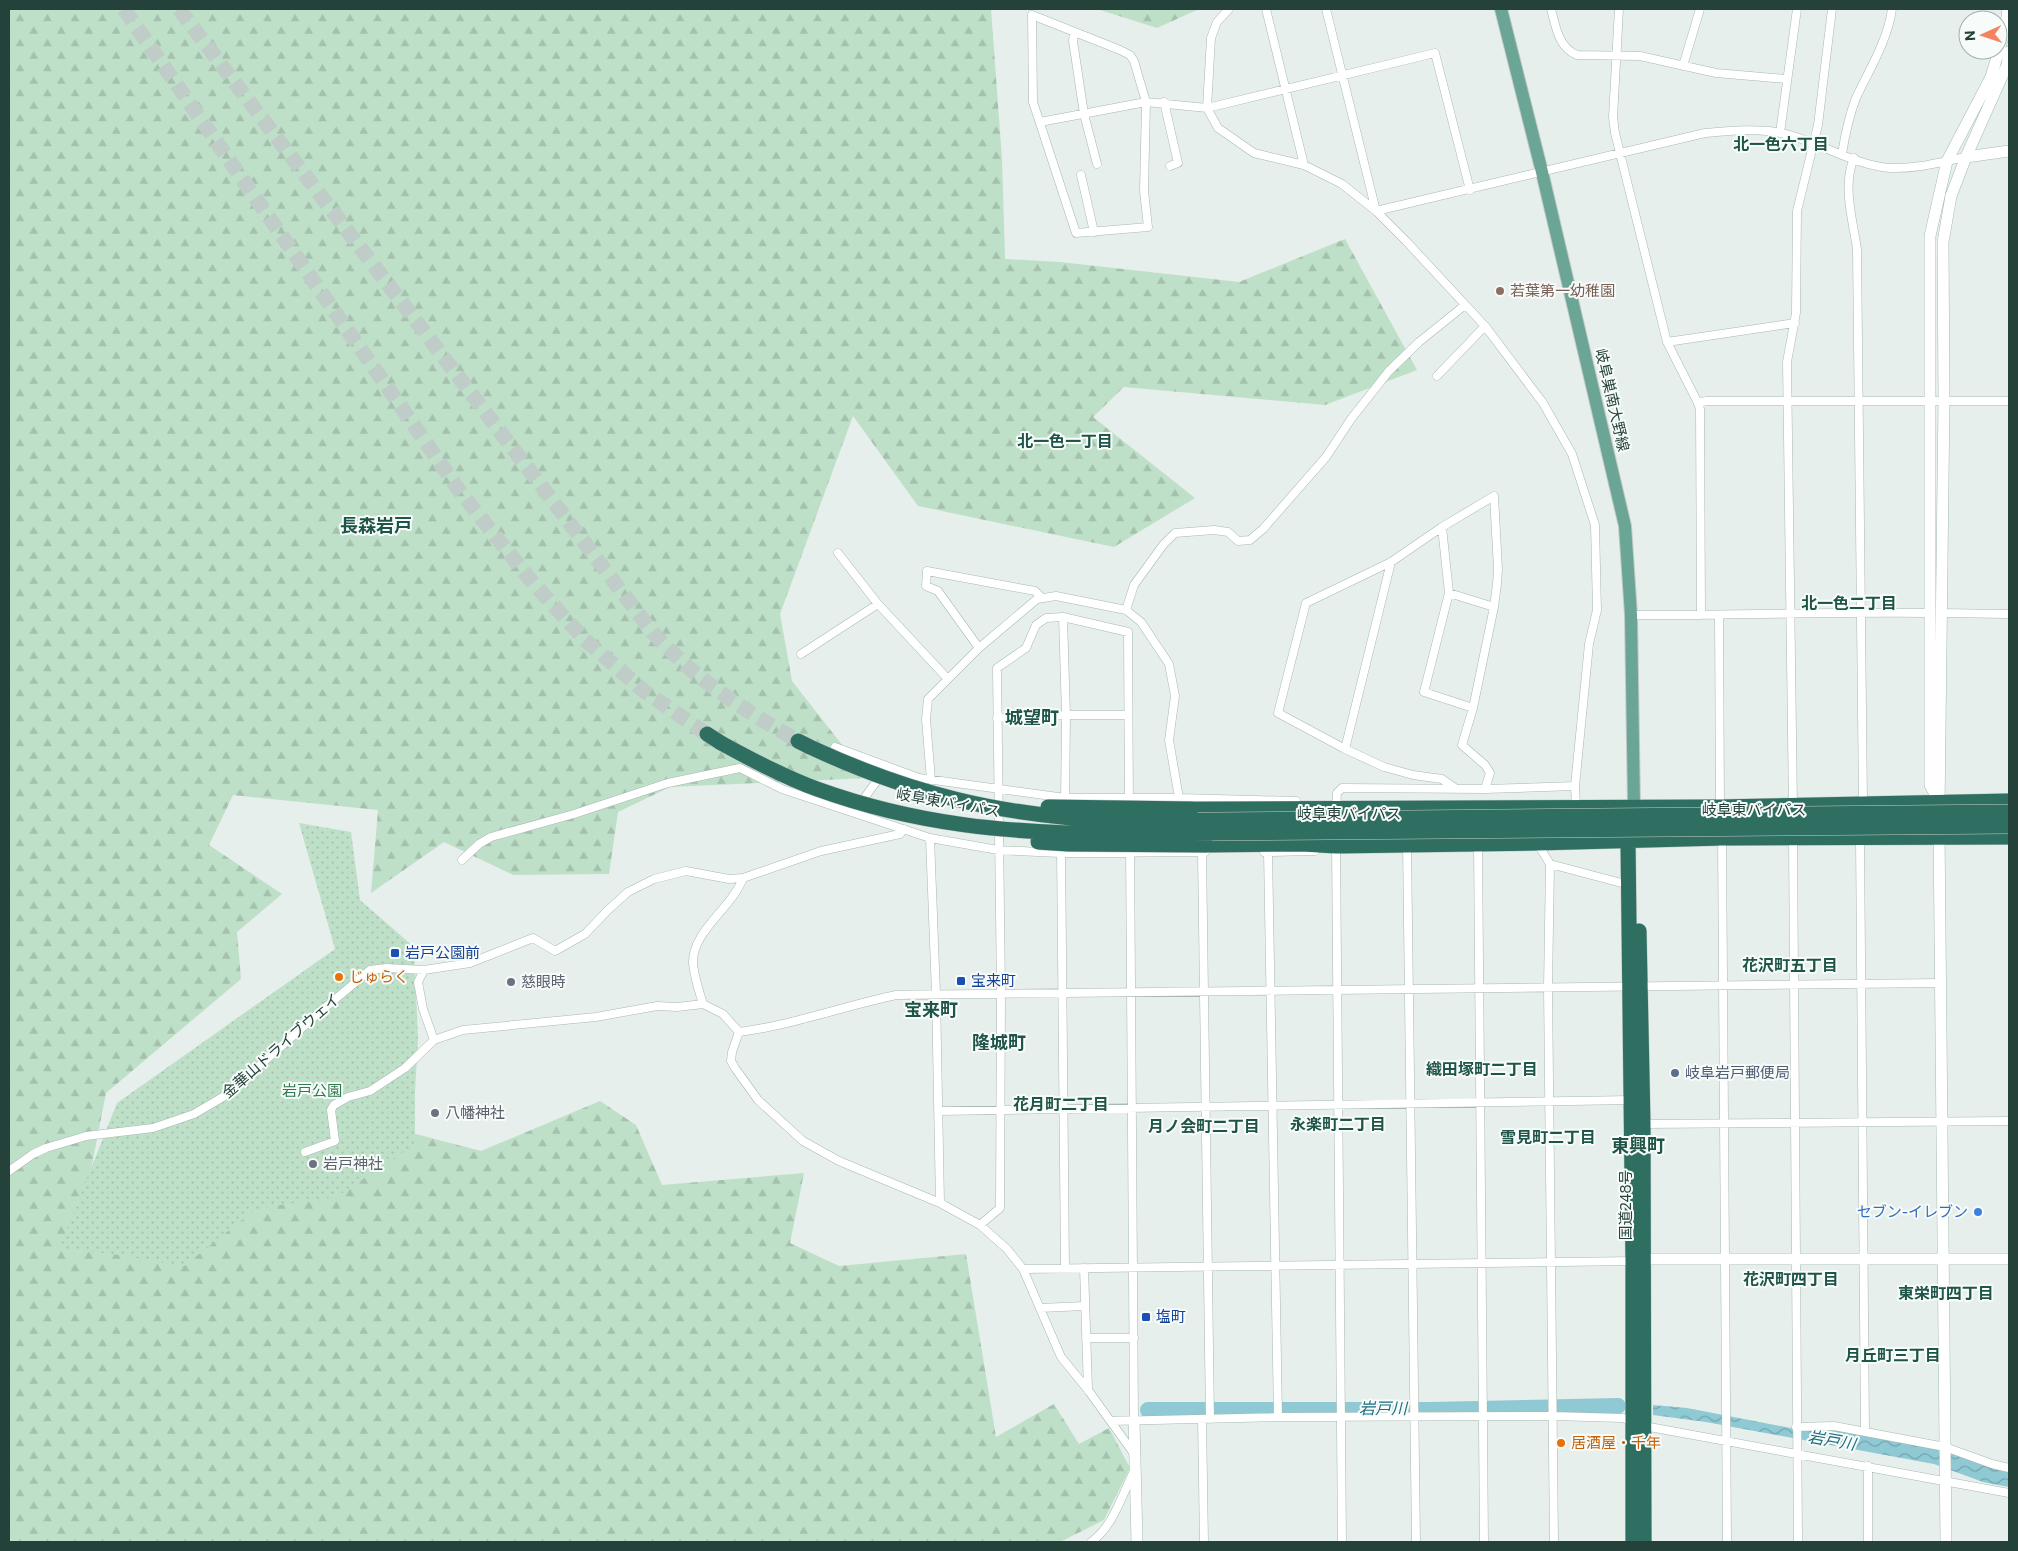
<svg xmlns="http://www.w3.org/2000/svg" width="2018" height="1551" font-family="Commissioner,'Noto Sans JP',sans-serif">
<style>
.forest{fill:url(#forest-firs)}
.park{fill:url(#park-dots)}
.water{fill:url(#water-waves)}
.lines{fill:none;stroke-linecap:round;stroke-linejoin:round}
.river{stroke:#8ec9d4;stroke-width:16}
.highway-tunnel{stroke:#bfccc8;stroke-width:15;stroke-dasharray:15 8;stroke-linecap:butt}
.street-casing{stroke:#a8b8b2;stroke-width:9}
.secondary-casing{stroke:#a4bbb3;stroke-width:12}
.primary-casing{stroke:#c2cac8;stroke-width:14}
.highway-casing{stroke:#c2cac8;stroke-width:16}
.street{stroke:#fff;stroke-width:8}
.secondary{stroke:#fff;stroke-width:11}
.primary{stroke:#6aa596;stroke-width:12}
.highway{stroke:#2f6f62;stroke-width:15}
.highway-bridge-casing{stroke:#c2cac8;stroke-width:16;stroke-linecap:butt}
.highway-bridge{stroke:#2f6f62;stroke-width:15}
.education-dot{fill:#8d6e63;stroke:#f7fbf9;stroke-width:2}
.transit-dot{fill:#1a4fb4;stroke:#f7fbf9;stroke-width:2}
.food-dot{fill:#e8710a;stroke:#f7fbf9;stroke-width:2}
.worship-dot{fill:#6b7280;stroke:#f7fbf9;stroke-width:2}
.service-dot{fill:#5c6f8a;stroke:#f7fbf9;stroke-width:2}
.shop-dot{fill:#3f7fe0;stroke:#f7fbf9;stroke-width:2}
.labels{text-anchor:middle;stroke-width:4;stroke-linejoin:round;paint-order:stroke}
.education-label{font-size:15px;fill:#785e54;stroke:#f7fbf9;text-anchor:start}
.street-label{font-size:15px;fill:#24423a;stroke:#f7fbf9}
.transit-label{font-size:15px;fill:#164399;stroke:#f7fbf9;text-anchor:start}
.food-label{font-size:15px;fill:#c56008;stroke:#f7fbf9;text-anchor:start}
.worship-label{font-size:15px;fill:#5b616d;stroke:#f7fbf9;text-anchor:start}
.service-label{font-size:15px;fill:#4e5e75;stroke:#f7fbf9;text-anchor:start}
.park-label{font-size:15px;fill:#2d7a4b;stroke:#f7fbf9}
.shop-label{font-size:15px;fill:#366cbe;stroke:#f7fbf9;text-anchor:end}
.neighbourhood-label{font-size:16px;font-weight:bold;fill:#1f5548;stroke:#f7fbf9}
.water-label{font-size:16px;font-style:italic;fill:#1c6f80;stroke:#f7fbf9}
.quarter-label{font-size:18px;font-weight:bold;fill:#1f5548;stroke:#f7fbf9}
</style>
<defs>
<pattern id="forest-firs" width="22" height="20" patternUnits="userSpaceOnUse" patternTransform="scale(1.25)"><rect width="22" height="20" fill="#bfe0c8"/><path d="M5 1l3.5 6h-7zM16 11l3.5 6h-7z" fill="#a4c1ad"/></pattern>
<pattern id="park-dots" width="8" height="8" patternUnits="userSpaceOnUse" patternTransform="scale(1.25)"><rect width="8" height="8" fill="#bfe0c8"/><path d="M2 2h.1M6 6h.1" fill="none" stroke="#a4c1ad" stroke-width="1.8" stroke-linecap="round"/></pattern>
<pattern id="water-waves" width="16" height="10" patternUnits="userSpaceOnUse" patternTransform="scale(1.25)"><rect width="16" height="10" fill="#8ec9d4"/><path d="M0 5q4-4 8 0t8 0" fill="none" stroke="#74a5ad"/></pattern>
</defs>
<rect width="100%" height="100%" fill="#e6efeb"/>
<path class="forest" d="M 9,9 L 991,9 L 1002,159 L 1005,259 L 1060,262 L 1239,282 L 1345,239 L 1417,370 L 1325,405 L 1124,387 L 1093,417 L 1195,498 L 1114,547 L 918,506 L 853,416 L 780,614 L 792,681 L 868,778 L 670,787 L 618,812 L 609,874 L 513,875 L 444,842 L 371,893 L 378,810 L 233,795 L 209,845 L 282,894 L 237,932 L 241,979 L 106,1093 L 87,1190 L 362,1120 L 481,1151 L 600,1101 L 636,1125 L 662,1185 L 804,1173 L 790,1243 L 839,1266 L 966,1254 L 996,1437 L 1054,1404 L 1079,1444 L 1109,1428 L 1130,1468 L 1104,1520 L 1060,1542 L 9,1542 Z
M 1097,9 L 1199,9 L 1157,28 Z"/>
<path class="park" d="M 299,823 L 351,832 L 360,900 L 414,947 L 418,1039 L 415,1092 L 415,1144 L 338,1196 L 256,1209 L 184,1266 L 113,1254 L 59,1249 L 117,1103 L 335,949 Z"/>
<path class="water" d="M 1653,1405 L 1687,1408 L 1801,1430 L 1833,1430 L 1934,1447 L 1992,1468 L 2009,1472 L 2009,1487 L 1983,1482 L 1934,1464 L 1706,1422 L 1653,1415 Z"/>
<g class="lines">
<path class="river" d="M 1148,1410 L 1429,1410 L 1618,1406"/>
<path class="highway-tunnel" d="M 124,9 L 461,493 L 533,583 L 584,639 L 644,691 L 707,734
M 179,9 L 653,633 C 665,645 677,657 689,668 C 723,697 760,719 798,741"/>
<g class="street-casing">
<path id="street" d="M 1229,9 L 1217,22 L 1211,38 L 1207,108 L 1218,128 L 1254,153 L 1304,165 L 1342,184 L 1376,211 L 1406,241 L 1485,326 L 1543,403 L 1572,454 L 1595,525 L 1597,610 L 1589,644 L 1575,786 L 1576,808
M 1266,9 L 1304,165
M 1326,9 L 1376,211
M 1551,9 C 1556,27 1558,47 1577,55 L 1640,56 L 1716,73 L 1787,79
M 1619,9 L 1613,117 L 1615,133 L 1667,342 L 1698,403 L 1700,409 L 1701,615
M 1032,15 L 1120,50 L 1130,55 L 1134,61 L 1146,102 L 1144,191 L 1148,227 L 1076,233 L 1033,102 Z
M 1074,32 L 1073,41 L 1084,114 L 1097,164
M 1683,66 L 1700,9
M 1164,102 L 1178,163 L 1170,166
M 1040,122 L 1146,102 L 1207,108 L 1435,53 L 1470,190
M 1780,133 L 1797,9
M 1842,154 C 1845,135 1849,116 1856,98 C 1869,70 1888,40 1892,9
M 1854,158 C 1842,186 1853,221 1857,249 L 1863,804
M 1081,175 L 1094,232
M 1376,211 L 1705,133 C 1728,131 1758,128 1781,133 C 1816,140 1855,166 1890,168 C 1916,169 1941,162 1966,157
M 1667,342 L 1795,323
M 1437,376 L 1485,326
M 1698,403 L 1706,401 L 2009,401
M 1442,527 L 1449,593 L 1424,692 L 1473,708
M 838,553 L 878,604 L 947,678
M 1449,593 L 1494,607
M 1126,610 L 1134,585 L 1163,545 L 1175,533 L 1214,530 L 1228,532 L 1238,541 L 1250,540 L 1263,529 L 1326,457 L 1351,419 L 1389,371 L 1419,342 L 1465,305
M 1940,613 L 2009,614
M 1631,615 C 1731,615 1830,612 1930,613
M 1719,615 L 1720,807
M 1063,617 L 1066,715 L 1065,808
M 979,648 L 938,591 L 926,586 L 927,571 L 1035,591 L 1041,597
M 801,654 L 878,604
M 997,718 L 1066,715 L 1128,715
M 835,747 L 919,778 L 1066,798 L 1179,798 L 1296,801
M 1345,749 L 1391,562
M 931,780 L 926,719 L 928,699 L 979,648 L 1037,599 L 1056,596 L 1126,610 L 1141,622 L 1169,664 L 1175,696 L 1169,740 L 1179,798 L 1184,809
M 1455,788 L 1442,779 L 1413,775 L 1384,767 L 1345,749 L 1278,713 L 1306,603 L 1391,562 L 1442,527 L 1494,496 L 1498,569 L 1497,584 L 1494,607 L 1473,708 L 1462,745 L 1485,765 L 1490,773 L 1485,789
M 860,804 L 881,775
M 1793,808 L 1787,362 L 1796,313 L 1797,211 L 1818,125 L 1832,9
M 1336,810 L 1337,793 L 1342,788 L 1485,789 L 1575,786
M 1793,837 L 1798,1542
M 930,838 L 936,994 L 940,1203
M 1722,838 L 1727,1542
M 1860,839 L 1865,1432
M 1130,842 L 1134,1420
M 1198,843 L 1202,852 L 1210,1419
M 1537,843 L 1550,864 L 1629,885
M 1336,844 L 1342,1542
M 1407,844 L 1416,1542
M 1478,844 L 1484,1542
M 1061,849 L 1065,1268
M 1264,852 L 1315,851
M 1268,852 L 1278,1417
M 462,860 L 479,844 L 491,837 L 574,814 L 668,783 L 740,768 L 782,789 L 930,838 L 998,850 L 1060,853 L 1205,852
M 1550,864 L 1548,988 L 1554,1542
M 424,970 L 418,982 L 423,1009 L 434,1040
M 703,1004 C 699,991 694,976 693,963 C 692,931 732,908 743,878
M 739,1032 C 793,1025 844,1006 896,995 L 1941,983
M 739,1032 L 732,1052 L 731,1061 L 735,1068 L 758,1100 L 803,1141 L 839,1161 L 940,1203 L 980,1225 L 1007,1249 L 1023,1269 L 1061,1357 L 1088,1390 L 1135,1455
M 938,1111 L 1631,1100
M 1643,1124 L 2009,1121
M 305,1152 L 335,1141 L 331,1110 L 334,1105 L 348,1097 L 370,1091 L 405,1068 L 434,1040 L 463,1030 L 596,1017 L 657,1006 L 677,1007 L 703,1004 L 723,1014 L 739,1032
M 9,1171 L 33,1154 L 46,1148 L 86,1136 L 153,1128 L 194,1114 L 228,1094 L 314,1017 L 370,970 L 386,968 L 424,970 L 470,963 L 533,938 L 555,951 L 585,934 L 608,910 L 628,892 L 654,879 L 686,871 L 729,879 L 743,878 L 821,851 L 900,834 L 904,829
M 980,1225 L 1000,1208 L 1001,994 L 997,668 L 1026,648 L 1036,625 L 1046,618 L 1063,617 L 1128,632 L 1129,811
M 1084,1268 L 1088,1390
M 1023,1269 L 1634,1261
M 1040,1308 L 1085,1306
M 1086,1338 L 1134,1338
M 1202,1419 L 1204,1542
M 1111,1421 L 1278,1417 L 1553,1416 L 1623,1418 L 1644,1426 L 2009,1493
M 1796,1427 L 1834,1426 L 1945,1447 L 1992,1464 L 2009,1468
M 1868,1466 L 1868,1542
M 1091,1542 C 1113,1527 1122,1495 1134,1471"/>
</g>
<g class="secondary-casing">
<path id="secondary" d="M 1966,157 L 2009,151
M 1938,800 L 1930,785 L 1930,236 L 1947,161 L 1991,77 L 2005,30 L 2008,9
M 1939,811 L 1944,400 L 1943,242 L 1951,196 L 1966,157 L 2007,65 L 2009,52
M 1939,829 L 1946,1542
M 1644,1259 L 2009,1259
M 1134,1420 L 1137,1542"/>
</g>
<g class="primary-casing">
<path id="primary" d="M 1501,9 L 1542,172 L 1625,526 L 1631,615 L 1634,807"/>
</g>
<g class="highway-casing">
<path id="highway" d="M 707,734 L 721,743
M 798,741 L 810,747
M 1191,809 L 1720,807 L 2009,801
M 1630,831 L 1628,841 L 1633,1261 L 1633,1542
M 1206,845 L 1302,844 L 1336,846 L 1537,843 L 1722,838 L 2009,837
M 1639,931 L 1643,1124 L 1644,1542"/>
</g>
<use href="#street" class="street"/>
<use href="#secondary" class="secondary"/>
<use href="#primary" class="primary"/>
<use href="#highway" class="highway"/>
<g class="highway-bridge-casing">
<path id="highway-bridge" d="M 721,743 C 752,760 784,777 817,789 C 917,825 1008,833 1113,834 L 2009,826
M 810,747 C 913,795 1000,815 1113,821 L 2009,812
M 1048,807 L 1191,809
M 1038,842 L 1069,844 L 1206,845"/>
</g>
<use href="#highway-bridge" class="highway-bridge"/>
</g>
<circle class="education-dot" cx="1500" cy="291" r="5"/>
<g class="transit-dot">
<rect x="390" y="948" width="10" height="10" rx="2.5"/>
<rect x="956" y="976" width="10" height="10" rx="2.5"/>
<rect x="1141" y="1312" width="10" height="10" rx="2.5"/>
</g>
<g class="food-dot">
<circle cx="339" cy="977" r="5"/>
<circle cx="1561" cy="1443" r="5"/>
</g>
<g class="worship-dot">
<circle cx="511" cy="982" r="5"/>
<circle cx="435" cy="1113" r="5"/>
<circle cx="313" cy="1164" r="5"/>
</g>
<circle class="service-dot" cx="1675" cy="1073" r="5"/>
<circle class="shop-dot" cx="1978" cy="1212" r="5"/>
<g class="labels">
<g class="education-label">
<text x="1510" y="296">若葉第一幼稚園</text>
</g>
<g class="street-label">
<text transform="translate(1612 400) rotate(77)" y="5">岐阜巣南大野線</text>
<text transform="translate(948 803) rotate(10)" y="5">岐阜東バイパス</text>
<text x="1754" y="815">岐阜東バイパス</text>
<text x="1349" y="819">岐阜東バイパス</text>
<text transform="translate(281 1046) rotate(-41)" y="5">金華山ドライブウェイ</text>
<text transform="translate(1626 1205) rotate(-90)" y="5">国道248号</text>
</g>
<g class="transit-label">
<text x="405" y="958">岩戸公園前</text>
<text x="971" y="986">宝来町</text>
<text x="1156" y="1322">塩町</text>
</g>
<g class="food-label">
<text x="349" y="982">じゅらく</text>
<text x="1571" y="1448">居酒屋・千年</text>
</g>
<g class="worship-label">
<text x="521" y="987">慈眼時</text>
<text x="445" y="1118">八幡神社</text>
<text x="323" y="1169">岩戸神社</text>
</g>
<g class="service-label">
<text x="1685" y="1078">岐阜岩戸郵便局</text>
</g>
<g class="park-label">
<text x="312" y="1096">岩戸公園</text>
</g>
<g class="shop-label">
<text x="1968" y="1217">セブン-イレブン</text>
</g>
<g class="neighbourhood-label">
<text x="1781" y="150">北一色六丁目</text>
<text x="1065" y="447">北一色一丁目</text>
<text x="1849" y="609">北一色二丁目</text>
<text x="1790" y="971">花沢町五丁目</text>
<text x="1482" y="1075">織田塚町二丁目</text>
<text x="1061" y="1110">花月町二丁目</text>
<text x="1338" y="1130">永楽町二丁目</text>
<text x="1204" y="1132">月ノ会町二丁目</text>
<text x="1548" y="1143">雪見町二丁目</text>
<text x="1791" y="1285">花沢町四丁目</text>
<text x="1946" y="1299">東栄町四丁目</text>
<text x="1893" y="1361">月丘町三丁目</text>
</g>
<g class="water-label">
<text x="1383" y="1414">岩戸川</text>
<text transform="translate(1832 1440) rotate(10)" y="6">岩戸川</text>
</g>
<g class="quarter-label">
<text x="376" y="532">長森岩戸</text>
<text x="1032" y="724">城望町</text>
<text x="931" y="1016">宝来町</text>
<text x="999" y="1049">隆城町</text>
<text x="1638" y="1152">東興町</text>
</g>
</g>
<rect width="2018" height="1551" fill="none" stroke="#24423a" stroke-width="20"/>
<g transform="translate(1983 35) rotate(267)"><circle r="24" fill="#f7fbf9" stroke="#a3b1ad"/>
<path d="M0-4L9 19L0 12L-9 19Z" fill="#f4845f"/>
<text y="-8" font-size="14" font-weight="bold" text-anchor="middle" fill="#24423a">N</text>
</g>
</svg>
